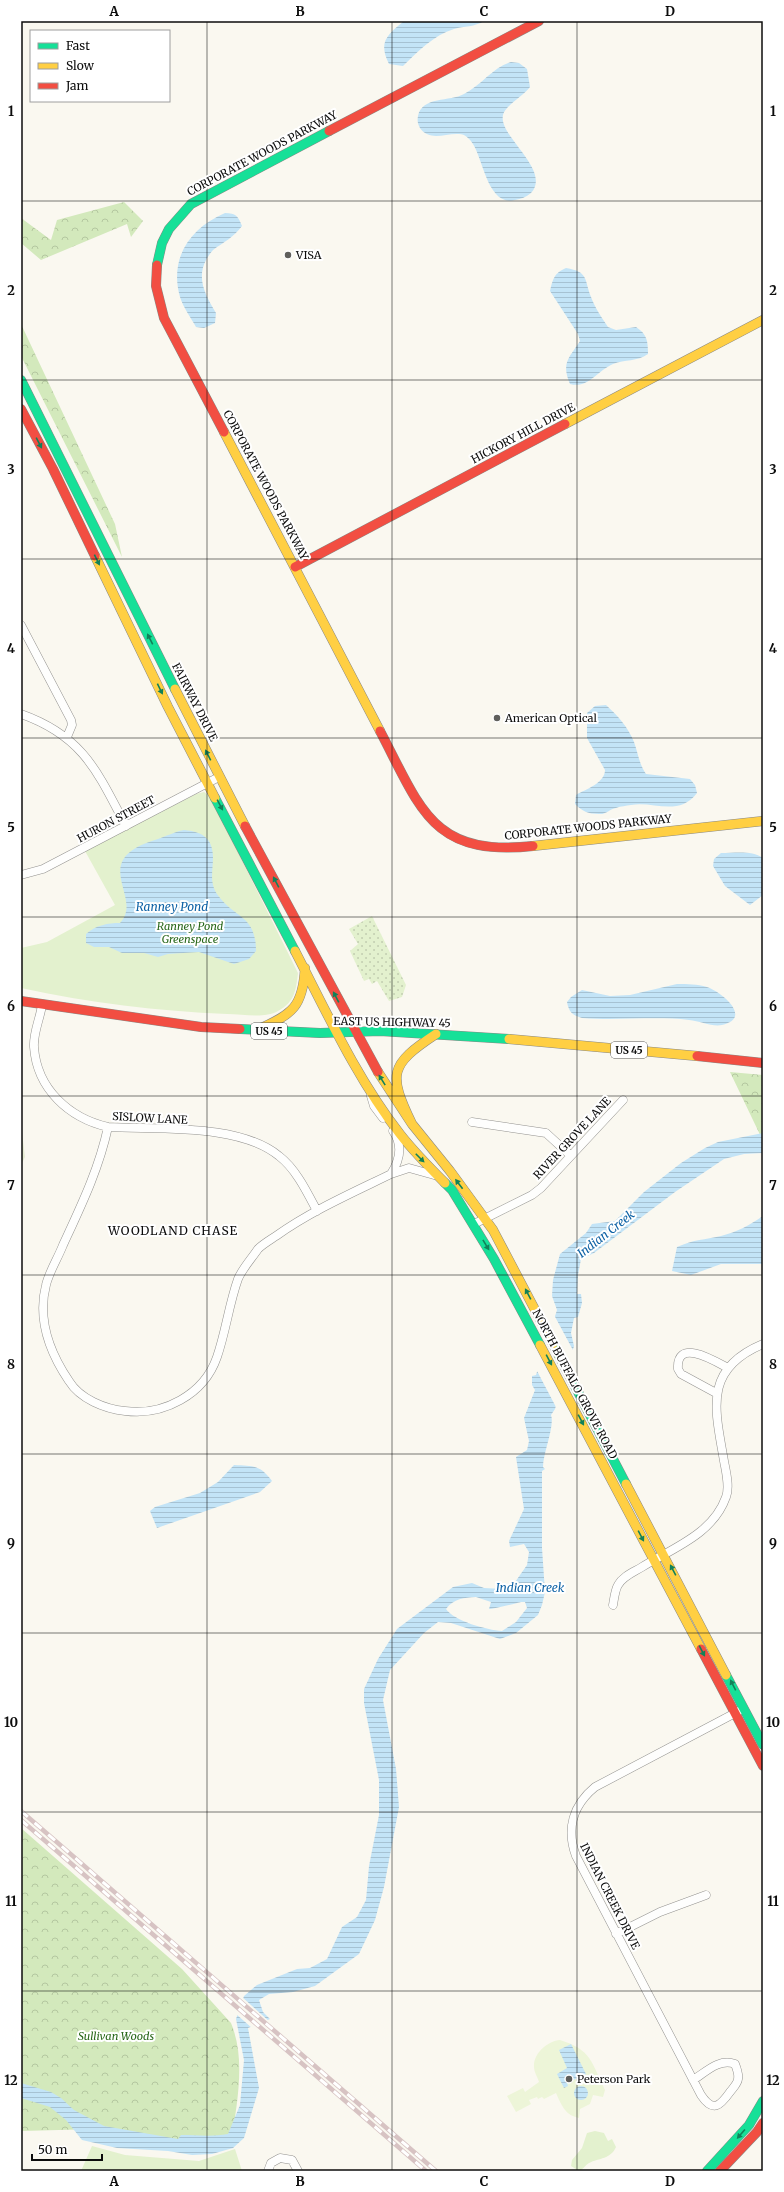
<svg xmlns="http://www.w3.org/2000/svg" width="784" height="2192" font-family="Merriweather,serif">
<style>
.grass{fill:url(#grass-dots)}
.forest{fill:url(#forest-crowns)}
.cemetery{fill:url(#cemetery-stones)}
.park{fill:#e3f1ce}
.pitch{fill:#edf5d8}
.water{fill:url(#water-rules);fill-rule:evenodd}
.pier{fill:#faf8f0}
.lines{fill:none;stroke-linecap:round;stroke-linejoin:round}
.street-casing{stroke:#93928f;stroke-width:9}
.fast-casing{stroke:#8a8985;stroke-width:10}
.slow-casing{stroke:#8a8985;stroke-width:10}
.jam-casing{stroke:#8a8985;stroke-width:10}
.street{stroke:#fefefd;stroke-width:8}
.fast{stroke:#16e098;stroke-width:9}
.slow{stroke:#ffcf43;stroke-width:9}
.jam{stroke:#f24e42;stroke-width:9}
.rail-casing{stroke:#d7c3c3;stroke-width:4.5}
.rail{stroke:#fff;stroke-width:3;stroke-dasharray:9;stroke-linecap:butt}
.oneway{fill:#128159}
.grid{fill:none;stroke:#0c0c0c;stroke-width:1;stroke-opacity:0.55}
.poi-dot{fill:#5f5f5c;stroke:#fff;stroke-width:1.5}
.labels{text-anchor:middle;stroke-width:4;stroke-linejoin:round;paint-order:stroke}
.shield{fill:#fff;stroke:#555;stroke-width:1}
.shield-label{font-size:10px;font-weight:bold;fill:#0c0c0c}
.street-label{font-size:11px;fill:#0c0c0c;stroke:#fff}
.poi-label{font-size:11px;fill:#0c0c0c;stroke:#fff;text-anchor:start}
.park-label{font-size:11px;font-style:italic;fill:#286719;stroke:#fff}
.water-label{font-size:12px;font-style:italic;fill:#0e62a5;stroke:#fff}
.neighbourhood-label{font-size:12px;letter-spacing:1px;fill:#0c0c0c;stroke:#fff}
.neatline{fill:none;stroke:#0c0c0c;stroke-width:1.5}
.grid-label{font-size:13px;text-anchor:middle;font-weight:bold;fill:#0c0c0c}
</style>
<defs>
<pattern id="grass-dots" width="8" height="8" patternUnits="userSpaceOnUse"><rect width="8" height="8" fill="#e3f1ce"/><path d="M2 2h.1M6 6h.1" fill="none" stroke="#c2cdb0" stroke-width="1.8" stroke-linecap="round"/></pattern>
<pattern id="forest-crowns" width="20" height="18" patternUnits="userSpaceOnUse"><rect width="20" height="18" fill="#d3e9bc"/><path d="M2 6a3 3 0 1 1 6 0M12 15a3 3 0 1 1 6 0" fill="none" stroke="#b4c7a0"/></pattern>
<pattern id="cemetery-stones" width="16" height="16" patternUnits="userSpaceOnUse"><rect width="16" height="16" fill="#e6ecd3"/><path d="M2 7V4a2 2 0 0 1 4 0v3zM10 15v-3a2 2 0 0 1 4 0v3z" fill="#c4c9b4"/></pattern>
<pattern id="water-rules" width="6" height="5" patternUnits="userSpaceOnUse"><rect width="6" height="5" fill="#c3e4f7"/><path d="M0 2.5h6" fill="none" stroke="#a6c2d3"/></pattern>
</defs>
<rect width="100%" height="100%" fill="#faf8f0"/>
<path class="grass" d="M 372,916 L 406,985 L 402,997 L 389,1001 L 377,981 L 372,984 L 369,979 L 364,981 L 350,951 L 358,944 L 349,929 Z"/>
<path class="forest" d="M 124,202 L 143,221 L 131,237 L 127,224 L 41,260 L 21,243 L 21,218 L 51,240 L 57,220 Z
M 21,324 L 115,524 L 122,557 L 21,356 Z
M 730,1072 L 763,1075 L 763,1141 Z
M 21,1828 L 182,1969 L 231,2023 C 246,2059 237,2101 232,2139 L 217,2148 L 97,2129 L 21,2131 Z"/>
<path class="cemetery" d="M 21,1124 L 25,1157 L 21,1165 Z"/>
<path class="park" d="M 204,792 L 210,796 L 298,973 C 296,990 295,1002 278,1011 C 264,1019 243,1014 227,1014 C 158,1011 89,1003 21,988 L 21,948 L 47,942 L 115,905 L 85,851 L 196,794 Z
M 595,2131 L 604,2133 L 608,2141 L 612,2139 L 616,2147 C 611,2159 599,2158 589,2163 C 585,2165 583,2170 579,2171 L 571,2166 L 572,2160 L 582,2148 L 587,2133 Z
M 92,2146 L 125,2155 L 199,2161 L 235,2149 L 242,2171 L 81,2171 Z"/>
<path class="pitch" d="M 560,2040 C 592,2050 591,2062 605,2090 L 603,2097 L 593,2095 L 590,2104 L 580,2109 L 579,2118 C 565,2115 562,2106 556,2093 L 544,2099 L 542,2097 L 538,2099 L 537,2097 L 529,2100 L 531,2104 L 516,2112 L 507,2096 L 523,2088 L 525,2092 L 539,2082 C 538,2078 534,2072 534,2067 C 533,2053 548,2041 560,2040 Z"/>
<path class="water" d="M 404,21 L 484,21 C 475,27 464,26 454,29 C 434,35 417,52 403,66 L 389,64 C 378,42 387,35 404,21 Z
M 511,62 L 519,63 L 527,69 L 530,87 C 523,96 505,106 503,115 C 498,136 552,170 531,193 C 526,197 521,199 515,200 C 488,207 483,159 473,144 C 470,139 465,134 459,134 C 445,133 430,142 420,128 C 418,124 417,121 418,116 C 422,96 450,102 464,94 C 482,85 492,68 511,62 Z
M 225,213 C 236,213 238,216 242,226 C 234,237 224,242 213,250 C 210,253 208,257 206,260 C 196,279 206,296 216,313 L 215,323 L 204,328 L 196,327 C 191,318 183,307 180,297 C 169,258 190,228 225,213 Z
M 566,268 C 589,272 584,279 591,297 C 595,308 602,318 608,327 L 616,330 L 636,327 C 647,334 648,341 648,354 C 637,362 625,359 613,364 C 597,371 588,389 570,384 C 561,363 569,358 580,341 L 578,334 L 550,291 C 553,279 554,273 566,268 Z
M 606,705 C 618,716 628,727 634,742 C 638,753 639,764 646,774 L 690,779 L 695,785 L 697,793 C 679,817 654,801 631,805 C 626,806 621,806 616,808 C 610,809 605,815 599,814 C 588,814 582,811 575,804 L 576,795 C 586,789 605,783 605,770 L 587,738 L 587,713 L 595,706 Z
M 184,830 C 194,831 205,833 210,843 C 218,860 206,878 217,894 C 234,919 256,914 256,951 L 249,959 L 234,964 L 199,952 L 168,954 L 158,957 L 144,953 L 122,953 L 109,947 L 94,947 L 86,943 L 86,934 C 96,925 108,923 120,923 C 145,897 85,860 158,839 C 167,836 174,832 184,830 Z
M 721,853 C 735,853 752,850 763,858 L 763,895 L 750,905 L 725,886 L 713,866 L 714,859 Z
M 677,984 C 688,984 697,984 707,987 C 722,992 753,1018 722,1025 C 712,1027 700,1021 689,1020 C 654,1016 617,1021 582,1018 C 572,1015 569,1012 567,1002 L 571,997 L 582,990 L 610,996 L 630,995 Z
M 763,1133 L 763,1153 L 744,1154 L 724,1159 L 675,1192 L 594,1253 L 581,1259 L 578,1275 L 577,1294 L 581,1294 L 582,1303 L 578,1317 L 574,1318 L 571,1333 L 574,1346 L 555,1409 L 551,1415 C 555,1426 543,1453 543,1467 L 545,1469 L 542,1471 L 542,1548 L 545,1592 L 542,1605 L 538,1615 L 516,1633 L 500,1639 L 451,1623 L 438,1622 L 424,1633 L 390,1670 L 383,1700 L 396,1769 L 399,1807 L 384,1887 L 375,1920 L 359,1954 L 315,1986 L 293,1992 L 269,1994 L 259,2000 L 263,2012 L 270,2019 L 248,2028 L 259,2088 L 244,2138 L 233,2148 L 212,2154 L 192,2155 L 168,2151 L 117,2148 L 82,2140 L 66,2120 L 50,2107 L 21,2098 L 21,2083 L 51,2092 L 61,2098 L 74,2110 L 104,2126 L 178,2139 L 181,2135 C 197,2135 212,2137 228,2134 L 240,2105 L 244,2060 L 236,2019 L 244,1996 L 257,1985 L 297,1969 L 310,1968 L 327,1959 L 342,1927 L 357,1917 L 366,1900 L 369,1866 L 379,1815 L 379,1780 L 364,1703 L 364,1689 L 378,1659 L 397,1629 L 453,1587 L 472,1583 L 484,1588 L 503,1589 L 513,1585 L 527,1565 L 529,1552 L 524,1544 L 510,1547 L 509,1541 L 524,1509 L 516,1457 L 527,1450 L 529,1441 L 524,1418 L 535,1390 L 532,1385 L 532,1376 L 536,1375 L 557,1310 L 552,1296 L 553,1280 L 560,1254 L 586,1233 L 592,1224 L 615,1221 L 644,1192 L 681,1163 L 705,1148 L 718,1142 ZM 476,1597 L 491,1602 L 489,1609 C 492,1609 518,1603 521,1602 L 525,1602 L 527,1608 L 516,1622 L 502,1631 C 487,1630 454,1621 446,1609 C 454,1598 464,1598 476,1597 Z
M 763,1216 L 763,1264 L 721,1264 L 691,1275 L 672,1271 L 677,1247 C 695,1239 704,1240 721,1236 C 737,1232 750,1225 763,1216 Z
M 234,1465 C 254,1466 260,1465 272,1481 L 260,1492 L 157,1528 L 150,1511 L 155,1507 L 200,1493 L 218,1482 Z
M 571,2044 L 586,2074 L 567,2083 L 568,2086 L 564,2088 L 557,2074 L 567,2068 L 559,2050 Z
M574 2093a7 7 0 1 1 14 0a7 7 0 1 1-14 0Z"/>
<path class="pier" d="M 553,1313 L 574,1352 L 557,1409 L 536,1369 Z
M 242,1997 L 270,2022 L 252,2028 L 236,2014 Z"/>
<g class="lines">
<g class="street-casing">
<path id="street" d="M 21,625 L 71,720 L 72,725 L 67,737
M 21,714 C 83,736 97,771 126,826
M 21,875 L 43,869 L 219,777
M 42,1005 C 40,1019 33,1033 34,1047 C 37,1089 69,1118 108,1127 C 158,1130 239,1123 279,1156 C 296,1169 307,1192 317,1211
M 371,1096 L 374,1106 L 383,1118
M 472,1122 L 546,1133 L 570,1155
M 108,1127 C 99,1169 81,1206 63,1245 C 58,1258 49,1272 46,1285 C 37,1320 50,1353 69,1381 C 80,1399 105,1409 125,1411 C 163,1416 204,1395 217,1357 C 226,1331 229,1304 238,1279 C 242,1269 252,1258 258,1249 C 263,1244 270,1240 276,1236 C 311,1211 352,1193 391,1174
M 393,1131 C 403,1145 400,1160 391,1174 L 409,1168 L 434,1175
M 474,1224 L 532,1195 L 541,1188 L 623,1100
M 716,1393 L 681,1374 L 678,1369 C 676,1337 715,1361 728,1368
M 613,1605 C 614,1599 615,1590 618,1585 C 623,1576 634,1572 642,1567 C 673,1548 713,1534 726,1497 C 730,1487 726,1472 724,1461 C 715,1409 703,1369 763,1344
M 616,1934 L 660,1912 L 706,1895
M 693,2080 C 706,2072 719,2058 735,2064 C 737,2069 739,2074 738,2079 C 738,2083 733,2088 730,2092 C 720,2106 713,2113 701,2095 L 576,1856 C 566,1829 573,1805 595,1787 L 739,1711
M 268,2171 L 271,2163 L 280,2158 L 292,2160 L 298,2171"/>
</g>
<g class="fast-casing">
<path id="fast" d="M 157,265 L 162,243 L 169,229 L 191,204 L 329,131
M 21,380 L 175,689
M 215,798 L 295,951
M 240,1029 L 320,1033 L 380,1031 L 509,1039
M 445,1183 L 452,1190 L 494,1259 L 540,1345
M 553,1344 L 626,1484
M 726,1675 L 763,1745
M 707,2171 L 749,2125 L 763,2101"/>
</g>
<g class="slow-casing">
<path id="slow" d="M 565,424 L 763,320
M 224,432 L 380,731
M 95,556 L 168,707 L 215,798
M 175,689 L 245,826
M 533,846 L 763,821
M 295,951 C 327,1013 357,1079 400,1134 C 414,1152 429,1167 445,1183
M 259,1029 C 293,1014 303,1006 305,968
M 509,1039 L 697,1056
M 378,1072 L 412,1124 L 450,1171 L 493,1230 L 553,1344
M 412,1124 C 388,1074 389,1065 436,1034
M 540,1345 L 701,1649
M 626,1484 L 726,1675"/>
</g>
<g class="jam-casing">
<path id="jam" d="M 329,131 L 539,21
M 157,265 L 156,286 L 164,318 L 224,432
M 21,409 L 53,469 L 95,556
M 295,567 L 565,424
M 380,731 C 421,809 432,857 533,846
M 245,826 L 378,1072
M 21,1001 L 201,1027 L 240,1029
M 697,1056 L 763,1063
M 701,1649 L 763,1766
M 720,2171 L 757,2132 L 763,2123"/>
</g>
<use href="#street" class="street"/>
<use href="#fast" class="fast"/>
<use href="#slow" class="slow"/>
<use href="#jam" class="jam"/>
<g class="rail-casing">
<path id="rail" d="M 21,1811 L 436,2171
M 21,1820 L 426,2171"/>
</g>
<use href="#rail" class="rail"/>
</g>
<defs><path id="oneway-solid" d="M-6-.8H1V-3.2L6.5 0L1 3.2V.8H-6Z"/></defs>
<g class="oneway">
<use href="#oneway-solid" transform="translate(39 443) rotate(62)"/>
<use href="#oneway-solid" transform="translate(97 560) rotate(64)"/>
<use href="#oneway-solid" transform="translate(150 639) rotate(-117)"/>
<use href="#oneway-solid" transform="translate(160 689) rotate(64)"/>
<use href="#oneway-solid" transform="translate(208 755) rotate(-117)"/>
<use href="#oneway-solid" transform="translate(220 805) rotate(62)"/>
<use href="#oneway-solid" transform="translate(276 882) rotate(-118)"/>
<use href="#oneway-solid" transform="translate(336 997) rotate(-118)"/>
<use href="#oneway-solid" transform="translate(382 1080) rotate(-122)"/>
<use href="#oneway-solid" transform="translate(420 1158) rotate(45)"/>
<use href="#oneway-solid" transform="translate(459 1184) rotate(-127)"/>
<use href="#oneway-solid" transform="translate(486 1245) rotate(59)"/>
<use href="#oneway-solid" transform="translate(528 1294) rotate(-118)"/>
<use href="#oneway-solid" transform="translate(549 1360) rotate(62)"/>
<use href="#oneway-solid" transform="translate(581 1420) rotate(62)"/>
<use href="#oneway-solid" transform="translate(641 1536) rotate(62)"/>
<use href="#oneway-solid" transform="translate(673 1570) rotate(-118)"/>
<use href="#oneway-solid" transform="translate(702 1651) rotate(62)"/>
<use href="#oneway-solid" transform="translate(733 1685) rotate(-117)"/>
<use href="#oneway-solid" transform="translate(741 2134) rotate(131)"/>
</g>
<path class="grid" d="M 207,21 L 207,2171M 392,21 L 392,2171M 577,21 L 577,2171M 21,201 L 763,201M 21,380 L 763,380M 21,559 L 763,559M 21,738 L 763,738M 21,917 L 763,917M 21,1096 L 763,1096M 21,1275 L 763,1275M 21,1454 L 763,1454M 21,1633 L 763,1633M 21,1812 L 763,1812M 21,1991 L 763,1991"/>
<g class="poi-dot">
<circle cx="288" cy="255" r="4"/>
<circle cx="497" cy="718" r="4"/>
<circle cx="569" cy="2079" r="4"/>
</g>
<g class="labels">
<g class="shield">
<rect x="251" y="1023" width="36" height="16" rx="3"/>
<rect x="611" y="1042" width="36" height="16" rx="3"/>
</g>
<g class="shield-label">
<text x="269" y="1035">US 45</text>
<text x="629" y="1054">US 45</text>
</g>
<g class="street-label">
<text transform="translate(262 153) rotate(-28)" y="4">CORPORATE WOODS PARKWAY</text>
<text transform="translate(523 433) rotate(-28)" y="4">HICKORY HILL DRIVE</text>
<text transform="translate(266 485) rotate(62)" y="4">CORPORATE WOODS PARKWAY</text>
<text transform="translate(195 702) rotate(63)" y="4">FAIRWAY DRIVE</text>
<text transform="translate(116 819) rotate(-28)" y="4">HURON STREET</text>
<text transform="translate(588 827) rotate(-6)" y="4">CORPORATE WOODS PARKWAY</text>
<text transform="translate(392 1022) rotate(1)" y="4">EAST US HIGHWAY 45</text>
<text transform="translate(150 1118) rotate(3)" y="4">SISLOW LANE</text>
<text transform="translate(572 1138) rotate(-47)" y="4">RIVER GROVE LANE</text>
<text transform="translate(575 1384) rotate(62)" y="4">NORTH BUFFALO GROVE ROAD</text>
<text transform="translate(610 1896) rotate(63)" y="4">INDIAN CREEK DRIVE</text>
</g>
<g class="poi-label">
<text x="296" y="259">VISA</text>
<text x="505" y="722">American Optical</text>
<text x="577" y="2083">Peterson Park</text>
</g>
<g class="park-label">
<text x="190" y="930">Ranney Pond<tspan x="190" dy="13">Greenspace</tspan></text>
<text x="116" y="2040">Sullivan Woods</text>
</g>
<g class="water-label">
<text x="172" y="911">Ranney Pond</text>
<text transform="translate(606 1234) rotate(-38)" y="4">Indian Creek</text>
<text x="530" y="1592">Indian Creek</text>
</g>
<g class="neighbourhood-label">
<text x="173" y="1235">WOODLAND CHASE</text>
</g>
</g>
<rect width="784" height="2192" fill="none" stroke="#ffffff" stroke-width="44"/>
<rect x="30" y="30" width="140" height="72" fill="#ffffff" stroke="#9e9e9e"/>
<rect x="38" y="43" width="20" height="6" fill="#16e098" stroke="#9e9e9e"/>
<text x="66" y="50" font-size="12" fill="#0c0c0c">Fast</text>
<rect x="38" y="63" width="20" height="6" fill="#ffcf43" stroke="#9e9e9e"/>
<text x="66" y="70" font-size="12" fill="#0c0c0c">Slow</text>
<rect x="38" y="83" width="20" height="6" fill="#f24e42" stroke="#9e9e9e"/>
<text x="66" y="90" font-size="12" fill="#0c0c0c">Jam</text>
<path d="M32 2154v6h70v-6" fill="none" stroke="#0c0c0c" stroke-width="2"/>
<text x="38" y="2154" font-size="12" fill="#0c0c0c" stroke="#ffffff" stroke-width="3" paint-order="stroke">50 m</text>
<rect x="22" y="22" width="740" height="2148" class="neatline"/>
<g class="grid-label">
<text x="114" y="16">A</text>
<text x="300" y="16">B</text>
<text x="484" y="16">C</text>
<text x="670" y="16">D</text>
<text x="11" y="116">1</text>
<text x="773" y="116">1</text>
<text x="11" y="295">2</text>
<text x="773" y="295">2</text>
<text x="11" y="474">3</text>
<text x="773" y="474">3</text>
<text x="11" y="653">4</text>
<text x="773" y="653">4</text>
<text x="11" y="832">5</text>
<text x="773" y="832">5</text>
<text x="11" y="1011">6</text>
<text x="773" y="1011">6</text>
<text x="11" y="1190">7</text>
<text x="773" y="1190">7</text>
<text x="11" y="1369">8</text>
<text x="773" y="1369">8</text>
<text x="11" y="1548">9</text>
<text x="773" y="1548">9</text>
<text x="11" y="1727">10</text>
<text x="773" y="1727">10</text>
<text x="11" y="1906">11</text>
<text x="773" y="1906">11</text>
<text x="11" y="2085">12</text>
<text x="773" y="2085">12</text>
<text x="114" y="2186">A</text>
<text x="300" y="2186">B</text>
<text x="484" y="2186">C</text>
<text x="670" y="2186">D</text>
</g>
</svg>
